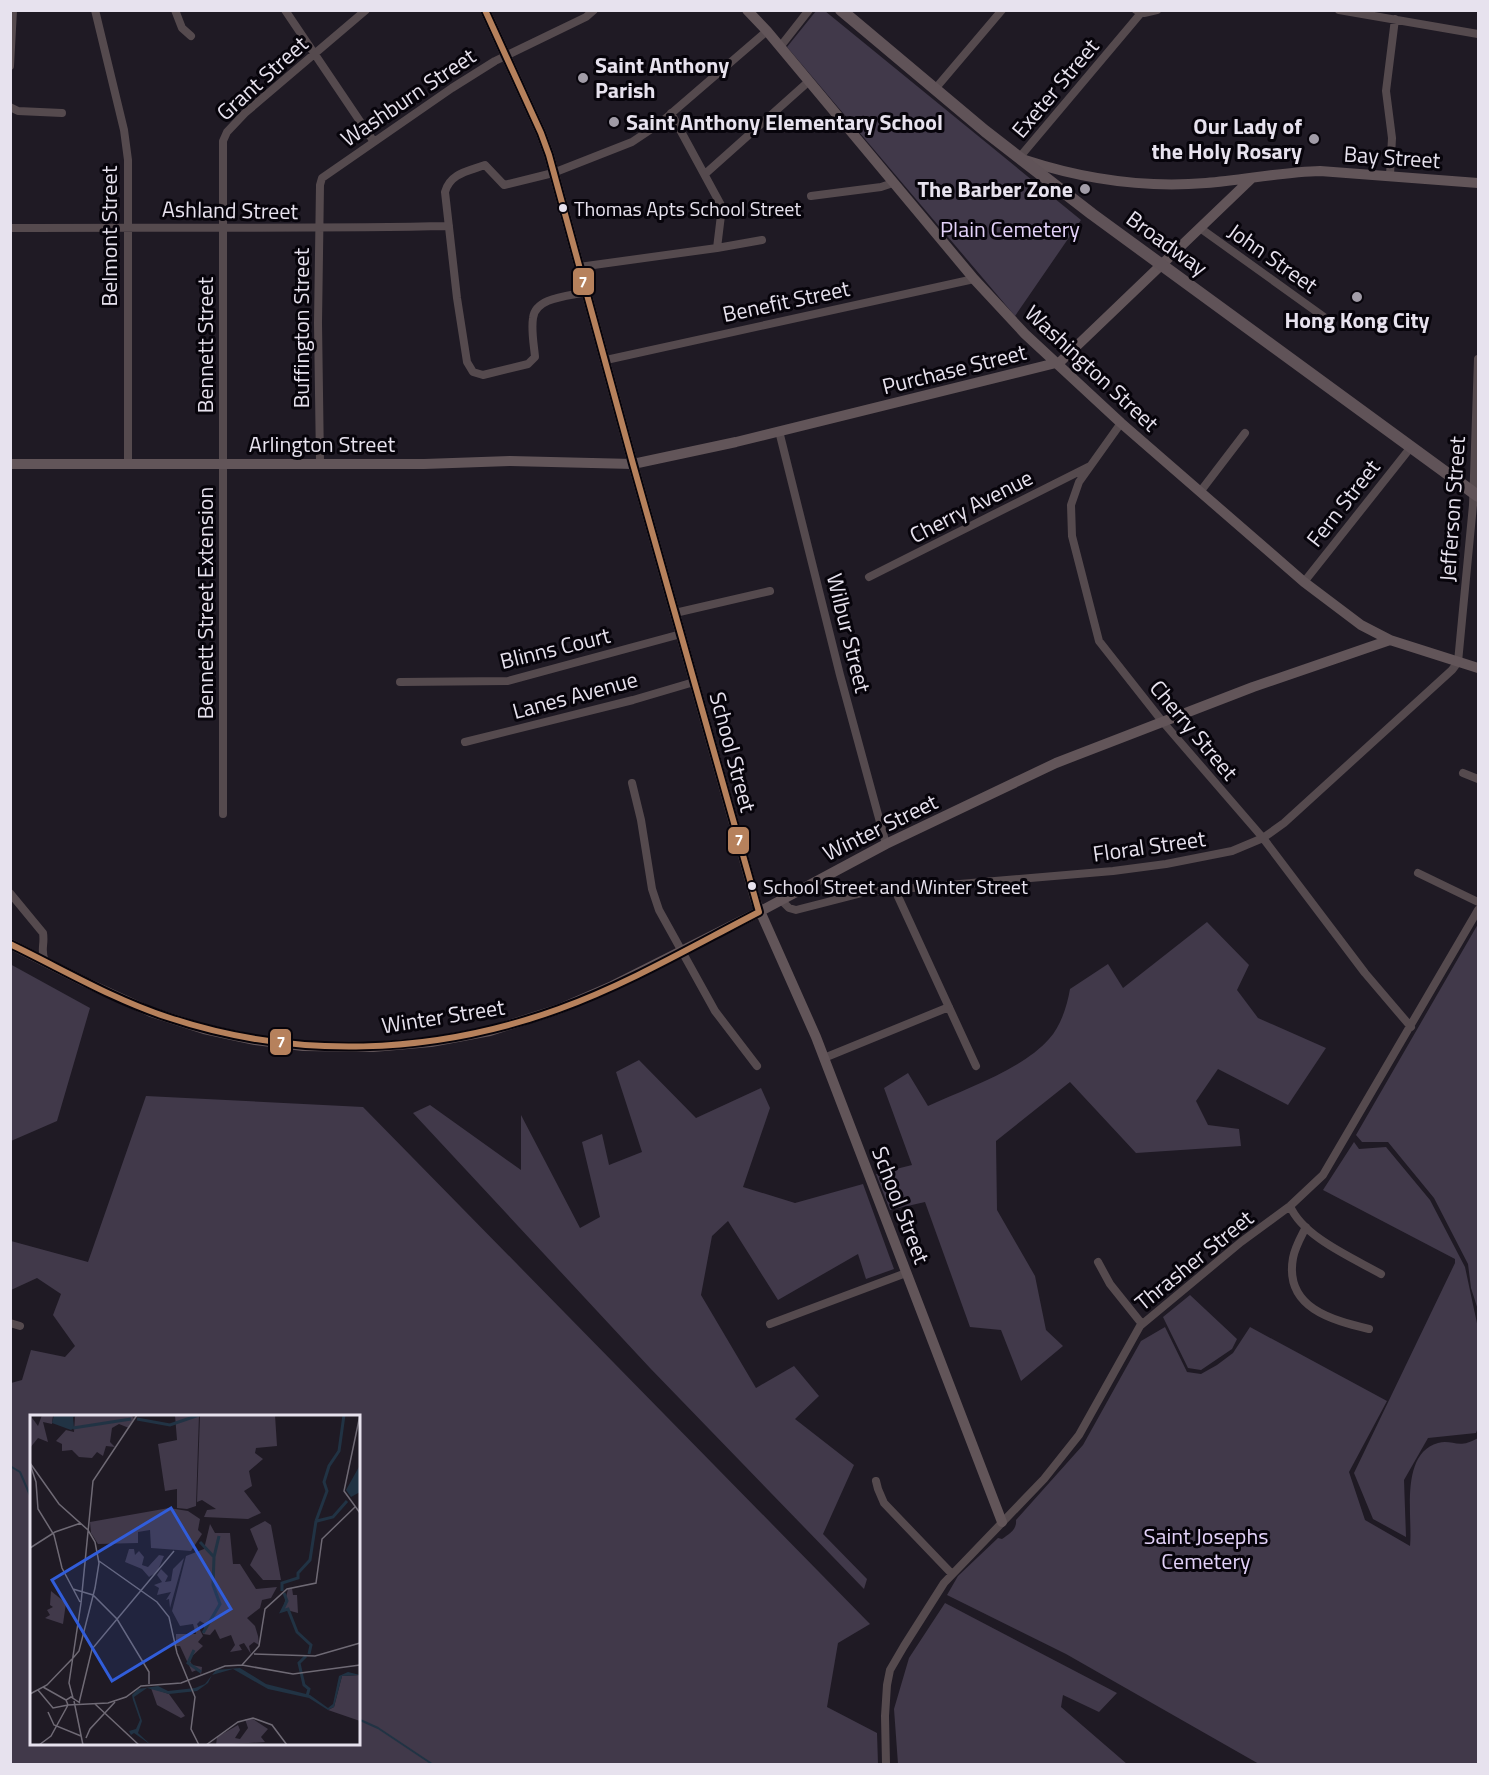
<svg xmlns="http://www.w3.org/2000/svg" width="1489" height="1775" font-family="'Titillium Web',sans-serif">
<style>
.green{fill:#41394a;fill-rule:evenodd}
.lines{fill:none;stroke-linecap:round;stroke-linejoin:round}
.stream{stroke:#213344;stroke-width:2}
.street{stroke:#554a4e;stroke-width:8}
.secondary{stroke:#625559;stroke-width:10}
.primary{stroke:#605358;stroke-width:12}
.bus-1-casing{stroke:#07040b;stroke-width:10}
.bus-1{stroke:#b6815c;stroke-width:6}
.poi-dot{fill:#a19ca7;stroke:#07040b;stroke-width:2}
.bus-dot{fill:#e7e2ee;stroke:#07040b;stroke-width:2}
.labels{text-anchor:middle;stroke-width:6;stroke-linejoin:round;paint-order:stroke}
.bus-label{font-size:20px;fill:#e7e2ee;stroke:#07040b;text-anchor:start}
.poi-label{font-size:22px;font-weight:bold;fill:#e7e2ee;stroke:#07040b;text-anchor:start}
.street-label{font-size:22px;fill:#e7e2ee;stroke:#07040b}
.park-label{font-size:22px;fill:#e3d2f9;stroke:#07040b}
.inset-river{fill:none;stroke:#213344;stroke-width:3}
.inset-road{fill:none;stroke:#6f6a75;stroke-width:1.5}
.view{fill:#315dda;fill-opacity:0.15;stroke:#315dda;stroke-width:3}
.inset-edge{fill:none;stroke:#e7e2ee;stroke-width:3}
.line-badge{stroke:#07040b;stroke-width:2}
.badge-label{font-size:16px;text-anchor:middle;font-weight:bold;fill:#fff}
</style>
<rect width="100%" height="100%" fill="#1f1a24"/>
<path class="green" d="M 816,11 L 825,11 L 1081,220 L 1015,316 L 787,47 Z
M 1207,922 L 1249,965 L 1237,990 L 1258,1018 L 1326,1048 L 1288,1105 L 1218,1069 L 1196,1101 L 1208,1125 L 1239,1129 L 1241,1146 L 1136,1153 L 1070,1082 L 996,1141 L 997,1210 L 1035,1276 L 1046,1330 L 1063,1346 L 1021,1381 L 1001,1330 L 970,1327 L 925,1202 L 890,1210 L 876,1174 L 912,1165 L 884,1088 L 908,1073 L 928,1106 C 965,1089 1023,1069 1049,1039 C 1061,1026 1067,1006 1070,989 L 1108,964 L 1123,988 Z
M 1478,924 L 1478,1310 L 1471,1288 L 1468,1264 L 1434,1198 L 1388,1142 L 1362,1142 L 1356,1135 Z
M 10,964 L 90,1008 L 57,1121 L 11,1141 Z
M 639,1060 L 696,1118 L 761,1088 L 770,1108 L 743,1187 L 795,1203 L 863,1184 L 894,1269 L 866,1279 L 858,1254 L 778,1300 L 728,1221 L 712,1236 L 701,1295 L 756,1388 L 794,1366 L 819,1396 L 795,1419 L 854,1465 L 823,1534 L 867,1579 L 864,1589 L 650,1368 L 413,1113 L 430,1105 L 521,1170 L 521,1115 L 580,1228 L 600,1217 L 582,1142 L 602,1134 L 609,1165 L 642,1152 L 616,1072 Z
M 146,1096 L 363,1107 L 870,1624 L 838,1643 L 827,1707 L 877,1733 L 878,1764 L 11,1764 L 11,1383 L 22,1380 L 31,1350 L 65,1357 L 75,1346 L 53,1315 L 61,1294 L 37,1278 L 11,1290 L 11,1241 L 88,1262 ZM 32,1416 L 358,1416 L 358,1744 L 32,1744 Z
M 1354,1142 L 1359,1149 L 1386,1147 L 1430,1200 L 1465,1267 L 1478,1328 L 1478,1427 L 1476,1433 L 1428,1438 L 1404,1480 L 1406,1537 L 1373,1519 L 1354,1473 L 1455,1263 L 1455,1259 L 1323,1190 Z
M 1190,1295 L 1237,1339 L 1232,1349 L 1201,1370 L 1188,1368 L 1163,1317 Z
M 1165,1327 L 1187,1372 L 1201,1374 L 1217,1365 L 1233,1353 L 1250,1327 L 1387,1401 L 1349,1472 L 1365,1520 L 1410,1546 C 1413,1518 1399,1454 1438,1443 C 1453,1439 1458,1450 1478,1438 L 1478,1764 L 1259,1764 L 1066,1654 L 947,1595 L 958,1576 L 998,1538 L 1002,1539 C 1009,1534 1017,1530 1016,1520 L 1083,1445 L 1141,1341 Z
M 945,1603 L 1117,1693 L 1099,1712 L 1063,1695 L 1061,1707 L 1127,1764 L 898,1764 L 894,1709 L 909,1658 Z"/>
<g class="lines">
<path class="stream" d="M 10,1466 L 20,1472 L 32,1500
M 358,1719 L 378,1728 L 432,1764"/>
<path class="street" d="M 95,10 L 124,130 L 128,160 L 128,464
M 175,10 L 182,28 L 191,36
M 285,10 L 374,142
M 1136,10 L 1144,13 L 1157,10
M 1339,10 L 1478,34
M 780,47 L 809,10
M 10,66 L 13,10
M 935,89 L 1002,10
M 10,107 L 18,111 L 62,113
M 1019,158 L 1141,13
M 705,174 L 808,82
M 1390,175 L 1392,138 L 1386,91 L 1395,19
M 811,196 L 881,187 L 893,183
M 10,228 C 157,227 303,229 449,226
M 1200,228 L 1324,317
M 717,248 L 762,240
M 579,267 L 717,248 L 722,207 L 671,113
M 586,292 C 570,296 535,297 533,318 C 531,331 534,345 535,357 L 528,364 L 483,375 L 473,372 L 467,362 L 457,298 L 445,192 C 450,173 469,171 485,165 L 504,185 L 553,173 L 632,142 L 659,124 L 767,31
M 606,360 L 974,279
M 1121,423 L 1079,482 L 1071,505 L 1072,536 L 1099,641 L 1162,721 L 1263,838 L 1365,973 L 1411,1027
M 779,431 L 840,675 L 886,844
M 320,463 L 318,323 L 320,185 L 322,178 L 452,88 L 495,61 L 586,17 L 594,10
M 1200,492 L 1245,433
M 869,577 L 1090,466
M 1304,582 L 1411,447
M 675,613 L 770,591
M 400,682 L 508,681 L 681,634
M 465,742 L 633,700 L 694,682
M 1463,773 L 1478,779
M 632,783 L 641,820 L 652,889 L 659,910 L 715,1011 L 757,1066
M 223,814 L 223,141 L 227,132 L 245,113 L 366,10
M 1418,873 L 1478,902
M 895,890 L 976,1066
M 10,893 L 43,933 C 45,944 40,951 45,961
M 780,899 L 789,908 L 796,910 L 866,892 L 1113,871 L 1166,864 L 1232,851 L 1263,838 L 1284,823 L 1452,670 L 1458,662 L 1473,505 L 1478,359
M 824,1058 L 949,1007
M 1290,1206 C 1303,1237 1353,1258 1381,1274
M 1306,1227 C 1301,1237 1295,1247 1293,1258 C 1284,1308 1332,1320 1369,1329
M 1098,1262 L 1110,1284 L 1142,1324
M 10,1323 L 20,1326
M 770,1324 L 906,1273
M 876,1481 L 878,1489 L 884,1503 L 952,1574
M 886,1764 L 885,1716 L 887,1685 L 890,1670 L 904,1646 L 944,1583 L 1044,1479 L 1079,1435 L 1140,1326 L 1241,1242 L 1290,1206 L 1323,1175 L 1478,910"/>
<path class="secondary" d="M 485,10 L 541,133 L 549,155 L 633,464 L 756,902 L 816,1037 L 1002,1522
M 747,10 L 767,31 L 974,279 L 1025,334 L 1121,423 L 1304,582 L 1361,625 L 1390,640 L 1478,668
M 1025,160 C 1083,179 1145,188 1206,183 C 1244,180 1282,172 1320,171 L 1478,183
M 10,464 L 424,464 L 510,461 L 633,464 L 736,442 L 1060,362 L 1252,178
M 10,944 L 85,982 L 151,1012 L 204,1029 L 255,1040 L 303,1046 L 373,1047 L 431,1042 L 490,1031 L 559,1009 L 612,986 L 759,912 L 886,844 L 1056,763 L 1253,687 L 1390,640"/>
<path class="primary" d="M 841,10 L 985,131 L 1092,214 L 1478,496"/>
<g class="bus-1-casing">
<path id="bus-1" d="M 10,944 C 62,969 112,999 167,1017 C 295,1060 432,1055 559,1009 C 628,984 693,946 759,912 L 633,464 L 549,155 L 541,133 L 485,10"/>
</g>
<use href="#bus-1" class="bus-1"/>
</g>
<g class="poi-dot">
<circle cx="583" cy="78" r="6"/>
<circle cx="614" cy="122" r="6"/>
<circle cx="1314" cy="139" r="6"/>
<circle cx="1085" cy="189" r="6"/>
<circle cx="1357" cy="297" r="6"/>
</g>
<g class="bus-dot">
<circle cx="563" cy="208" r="5"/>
<circle cx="752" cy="886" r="5"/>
</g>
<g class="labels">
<g class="bus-label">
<text x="574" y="216">Thomas Apts School Street</text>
<text x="763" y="894">School Street and Winter Street</text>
</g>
<g class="poi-label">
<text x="595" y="73">Saint Anthony<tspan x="595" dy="25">Parish</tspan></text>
<text x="626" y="130">Saint Anthony Elementary School</text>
<text x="1302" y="134" text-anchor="end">Our Lady of<tspan x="1302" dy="25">the Holy Rosary</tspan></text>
<text x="1073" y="197" text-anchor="end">The Barber Zone</text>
<text x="1357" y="328" text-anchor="middle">Hong Kong City</text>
</g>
<g class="street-label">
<text transform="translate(262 78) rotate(-42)" y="8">Grant Street</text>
<text transform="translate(1055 88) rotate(-50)" y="8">Exeter Street</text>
<text transform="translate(408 97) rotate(-34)" y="8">Washburn Street</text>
<text transform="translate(1392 157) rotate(4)" y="8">Bay Street</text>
<text transform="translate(230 210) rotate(1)" y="8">Ashland Street</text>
<text transform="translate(109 236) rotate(-90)" y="8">Belmont Street</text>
<text transform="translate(1167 243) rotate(36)" y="8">Broadway</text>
<text transform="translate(1273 258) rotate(35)" y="8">John Street</text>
<text transform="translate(786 301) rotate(-12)" y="8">Benefit Street</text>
<text transform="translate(301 328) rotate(-90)" y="8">Buffington Street</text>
<text transform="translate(205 345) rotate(-90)" y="8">Bennett Street</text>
<text transform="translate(1092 368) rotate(43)" y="8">Washington Street</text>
<text transform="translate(954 369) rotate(-14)" y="8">Purchase Street</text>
<text x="322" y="452">Arlington Street</text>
<text transform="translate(1343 503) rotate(-52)" y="8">Fern Street</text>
<text transform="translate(971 506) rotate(-27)" y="8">Cherry Avenue</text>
<text transform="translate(1452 509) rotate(-86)" y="8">Jefferson Street</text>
<text transform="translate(205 603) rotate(-90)" y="8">Bennett Street Extension</text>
<text transform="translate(849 633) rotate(76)" y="8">Wilbur Street</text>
<text transform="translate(555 648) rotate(-14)" y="8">Blinns Court</text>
<text transform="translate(575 695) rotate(-15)" y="8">Lanes Avenue</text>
<text transform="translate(1194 730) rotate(50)" y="8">Cherry Street</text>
<text transform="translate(733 752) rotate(75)" y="8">School Street</text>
<text transform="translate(880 827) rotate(-26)" y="8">Winter Street</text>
<text transform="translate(1149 846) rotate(-8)" y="8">Floral Street</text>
<text transform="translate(443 1016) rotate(-9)" y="8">Winter Street</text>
<text transform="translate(901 1205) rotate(69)" y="8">School Street</text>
<text transform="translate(1194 1260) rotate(-39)" y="8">Thrasher Street</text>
</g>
<g class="park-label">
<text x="1010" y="237">Plain Cemetery</text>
<text x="1206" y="1544">Saint Josephs<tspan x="1206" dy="25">Cemetery</tspan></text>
</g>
</g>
<g transform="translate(30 1415)">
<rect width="330" height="330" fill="#1f1a24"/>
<path d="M 0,0 L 8,11 L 12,0 L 23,0 L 22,9 L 13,7 L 18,27 L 8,23 L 0,33 ZM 101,0 L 104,3 L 99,13 L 89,9 L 82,13 L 80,27 L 85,32 L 76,31 L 73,41 L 67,37 L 62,43 L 49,42 L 42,35 L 32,36 L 32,29 L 26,26 L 36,15 L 44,17 L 45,1 ZM 145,0 L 169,0 L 166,91 L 157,94 L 147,93 L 147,74 L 135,76 L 128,29 L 147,25 ZM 170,0 L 245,0 L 247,31 L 226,33 L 225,38 L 233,44 L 219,56 L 222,71 L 214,76 L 231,98 L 218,104 L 174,102 L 177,95 L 186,94 L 172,85 L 167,87 ZM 139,93 L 158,96 L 170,104 L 168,115 L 172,119 L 161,136 L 121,133 L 120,115 L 108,117 L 108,128 L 68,129 L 61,118 L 60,107 ZM 235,106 L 241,110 L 251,165 L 233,165 L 220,150 L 228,134 L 220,114 ZM 180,109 L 185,118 L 200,118 L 203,149 L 210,149 L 226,174 L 247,172 L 241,183 L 232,185 L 230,193 L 217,203 L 225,211 L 228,221 L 229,230 L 224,227 L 219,231 L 221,239 L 214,228 L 209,230 L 212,235 L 200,237 L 205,230 L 201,220 L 190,224 L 185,214 L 180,220 L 173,219 L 175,209 L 170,206 L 167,209 L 173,221 L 168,227 L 173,231 L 159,244 L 162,250 L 172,252 L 171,260 L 169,254 L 162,257 L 150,231 L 146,231 L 146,219 L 166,219 L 163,209 L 150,211 L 142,196 L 156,141 L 174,134 ZM 99,134 L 104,134 L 105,140 L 109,136 L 114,142 L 112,150 L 118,152 L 129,140 L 134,141 L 127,157 L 119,162 L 112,154 L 95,147 ZM 154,143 L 140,193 L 139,184 L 136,185 L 141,177 L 127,180 L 129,173 L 124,170 L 132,167 L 127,160 L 131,154 L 138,161 L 135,167 L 141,166 L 143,154 ZM 262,173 L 263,180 L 267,180 L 268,198 L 253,194 L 258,174 ZM 21,176 L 36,188 L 33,209 L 15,203 L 20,200 L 17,195 L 23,192 L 20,190 ZM 330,260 L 330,306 L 298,295 L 304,292 L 312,261 ZM 121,273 L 139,279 L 155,301 L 151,303 L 127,290 ZM 215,304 L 223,304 L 238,314 L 231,322 L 235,327 L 186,330 L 187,322 L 208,310 L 210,315 L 205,323 L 210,324 L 218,313 Z" fill="#41394a"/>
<path d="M 24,0 L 50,0 L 43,2 L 44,13 L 41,15 L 22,8 ZM 330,50 L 330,77 L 321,82 L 316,75 ZM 210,253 L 236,269 L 280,280 L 298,293 L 303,289 L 309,261 L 318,257 L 330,260 L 312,261 L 304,292 L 298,295 L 279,283 L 238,274 L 203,254 L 182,260 L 178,268 L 167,276 L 139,279 L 117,273 L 104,282 L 112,306 L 108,318 L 121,330 L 104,318 L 101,320 L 99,316 L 106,314 L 110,305 L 103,285 L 102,280 L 108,274 L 128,271 L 138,276 L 165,273 L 175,269 L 186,255 Z" fill="#213344"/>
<path class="inset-river" d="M 107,4 L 140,10 L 169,0M 43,13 L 101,4M 286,106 L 297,76 L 294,67 L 299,51 L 309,36 L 314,0M 287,106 L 303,102 L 317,86M 170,127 L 184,142M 252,176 L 252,168 L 268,163 L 268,158 L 280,145 L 286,106M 254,178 L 257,186 L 252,196 L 258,194 L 267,217 L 281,230 L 279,239M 173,218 L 190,189 L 183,170 L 184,142 L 189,121M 164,235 L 158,248 L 171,257M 276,241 L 269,248 L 274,270 L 279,274 L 277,281"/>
<path class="inset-road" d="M 330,0 L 314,76 L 330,98M 0,48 L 29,89 L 58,115 L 65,127 L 69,148 L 65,173 L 49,236 L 43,243M 0,49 L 6,67 L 8,94 L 24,120 L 32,153 L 50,187M 0,133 L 25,117 L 51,108M 69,146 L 127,187 L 139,202 L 147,238 L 165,282 L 161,314 L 169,330M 43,174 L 63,180 L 87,204 L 119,257 L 119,269M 224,239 L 285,241 L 330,228M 212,250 L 229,231 L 235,194 L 257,174 L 286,168 L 292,124 L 325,92M 13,272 L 36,285M 8,275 L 23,293 L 38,290M 0,279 L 17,270 L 42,244M 43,283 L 39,268 L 51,188 L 63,66 L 107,0M 44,286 L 53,330M 49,288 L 62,234 L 144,136M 65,289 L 109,330M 38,290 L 78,288 L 96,282 L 111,271 L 151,268 L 195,251 L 212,250 L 263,259 L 330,250M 38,290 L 36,285 L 41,282 L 50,288M 18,297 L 24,310 L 51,321M 56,323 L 60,314 L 85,287M 9,330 L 21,321 L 38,290M 176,330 L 208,307 L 223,303 L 242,310 L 257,330"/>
<path class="view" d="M 141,93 L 201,194 L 82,266 L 22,165 Z"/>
<rect width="330" height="330" class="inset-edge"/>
</g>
<g class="line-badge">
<rect x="572" y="267" width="23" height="29" rx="6" fill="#b6815c"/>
<rect x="727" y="826" width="23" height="29" rx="6" fill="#b6815c"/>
<rect x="269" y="1028" width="23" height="28" rx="6" fill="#b6815c"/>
</g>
<g class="badge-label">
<text x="583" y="288">7</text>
<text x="739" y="846">7</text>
<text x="281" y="1048">7</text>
</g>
<rect width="1489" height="1775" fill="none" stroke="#e7e2ee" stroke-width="24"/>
</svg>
